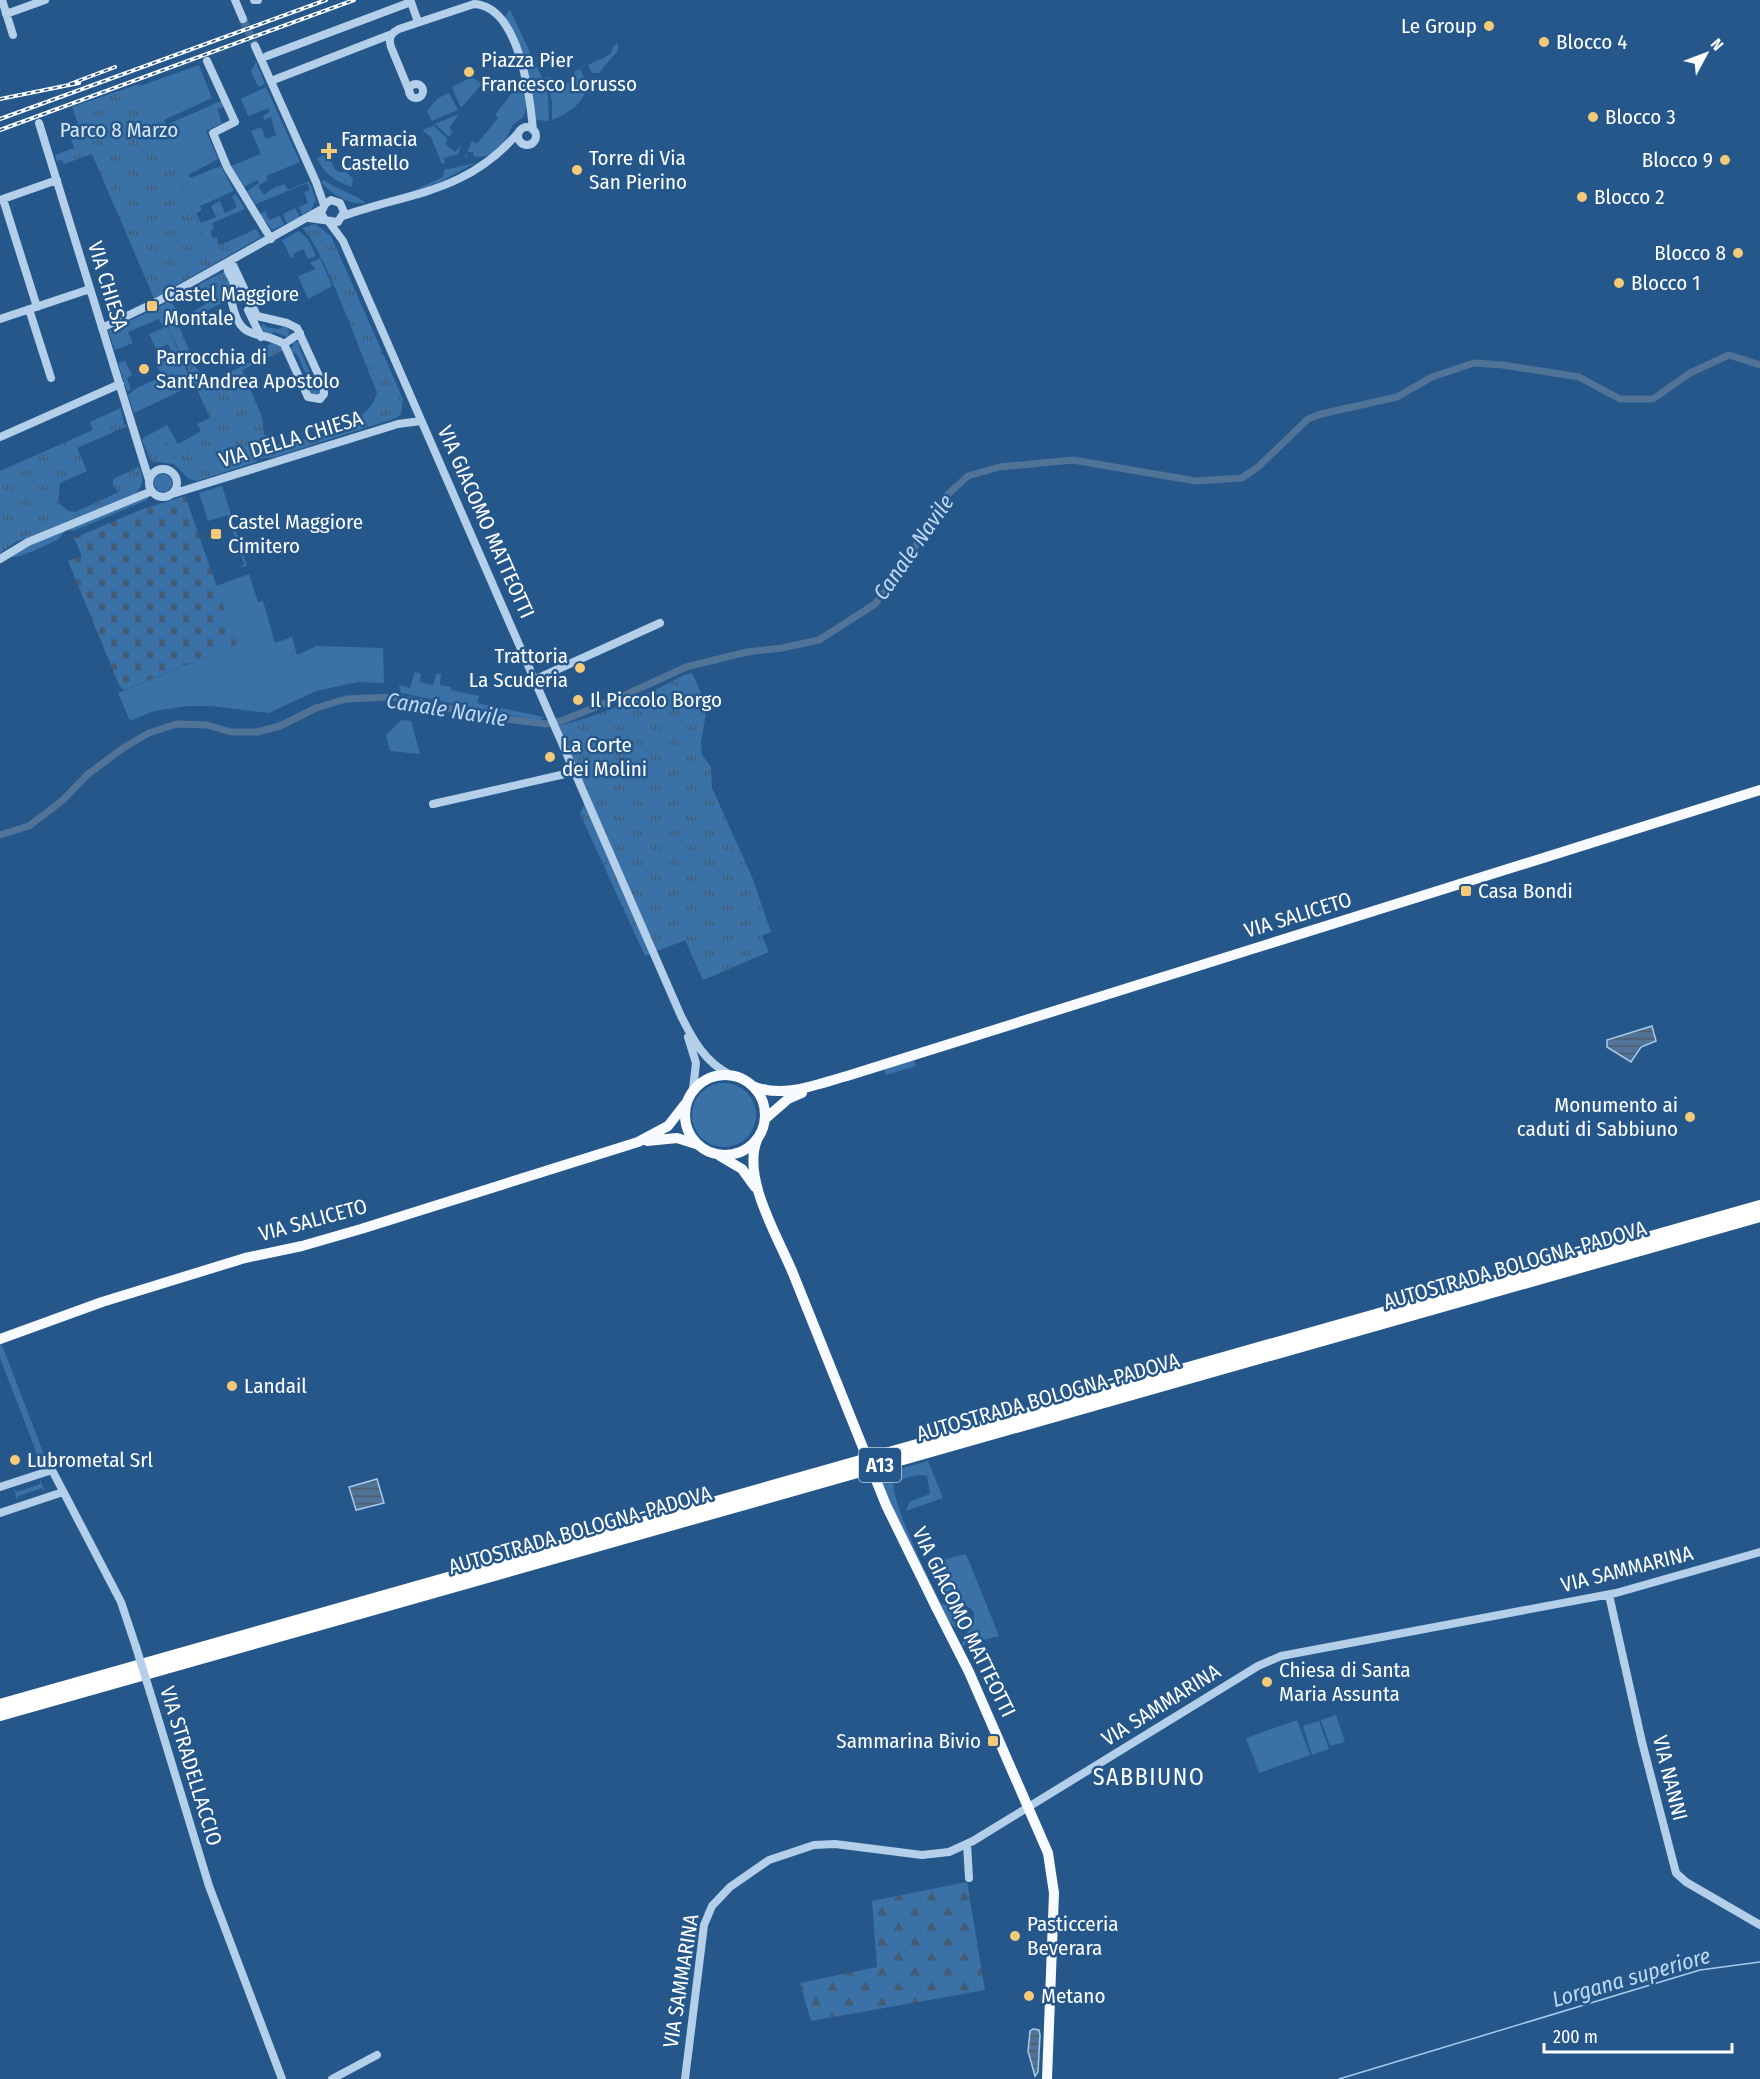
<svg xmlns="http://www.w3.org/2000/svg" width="1760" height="2079" font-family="'Fira Sans Condensed',sans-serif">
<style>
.grass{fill:#3a72a8}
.forest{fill:url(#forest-firs)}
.cemetery{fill:url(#cemetery-stones)}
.park{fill:url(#park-tufts)}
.water{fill:url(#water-rules);stroke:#a8cbeb;stroke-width:1.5}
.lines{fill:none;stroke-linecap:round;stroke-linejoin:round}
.stream{stroke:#a8cbeb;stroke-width:1.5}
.canal{stroke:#517397;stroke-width:7}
.minor-tunnel{stroke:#46709c;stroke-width:8;stroke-dasharray:8 4;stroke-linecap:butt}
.minor{stroke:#b3cfea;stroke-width:8}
.major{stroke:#f7fafe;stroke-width:10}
.highway{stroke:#fff;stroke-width:12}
.rail-casing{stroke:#fff;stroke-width:4}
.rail{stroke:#25578b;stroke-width:1.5;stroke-dasharray:4.5;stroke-linecap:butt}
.minor-bridge{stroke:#b3cfea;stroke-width:8}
.major-bridge{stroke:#f7fafe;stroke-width:10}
.poi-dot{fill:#f4c978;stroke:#25578b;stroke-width:2}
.labels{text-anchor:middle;stroke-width:5;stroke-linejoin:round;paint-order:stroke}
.shield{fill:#25578b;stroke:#becddc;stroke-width:1.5}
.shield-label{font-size:20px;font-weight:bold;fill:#fff}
.poi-label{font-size:21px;fill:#fff;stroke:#25578b;text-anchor:start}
.park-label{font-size:21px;fill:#d8e8f8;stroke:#25578b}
.street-label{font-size:21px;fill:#fff;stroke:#25578b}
.water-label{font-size:22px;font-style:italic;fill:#bfd9f1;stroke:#25578b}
.quarter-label{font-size:24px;letter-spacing:1.5px;fill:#fff;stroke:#25578b}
</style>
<defs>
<pattern id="forest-firs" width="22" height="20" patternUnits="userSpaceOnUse" patternTransform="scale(1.5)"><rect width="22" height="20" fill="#3a72a8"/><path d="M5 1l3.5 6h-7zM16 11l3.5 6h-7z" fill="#445d75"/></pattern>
<pattern id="cemetery-stones" width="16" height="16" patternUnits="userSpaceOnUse" patternTransform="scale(1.5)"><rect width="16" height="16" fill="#3a72a8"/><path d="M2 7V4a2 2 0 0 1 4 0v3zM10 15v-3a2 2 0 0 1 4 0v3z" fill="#445d75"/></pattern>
<pattern id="park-tufts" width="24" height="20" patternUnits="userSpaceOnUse" patternTransform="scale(1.5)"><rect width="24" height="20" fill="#3a72a8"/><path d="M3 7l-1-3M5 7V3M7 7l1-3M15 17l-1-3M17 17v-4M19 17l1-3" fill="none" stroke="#445d75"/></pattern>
<pattern id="water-rules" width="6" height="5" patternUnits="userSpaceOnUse" patternTransform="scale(1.5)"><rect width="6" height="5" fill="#517397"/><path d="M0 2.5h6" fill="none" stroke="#4e5c6a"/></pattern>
</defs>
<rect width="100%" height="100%" fill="#25578b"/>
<path class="grass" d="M 510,10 L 544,82 L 548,97 L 549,121 L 536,120 C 532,80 521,54 503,18 Z
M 618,43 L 618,50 L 599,73 L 592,73 L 588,65 L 611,54 L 613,46 Z
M 256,62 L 265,84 L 258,87 L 251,71 Z
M 199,65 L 212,98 L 164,120 L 166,125 L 221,101 L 224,107 L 217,109 L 222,123 L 206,131 L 218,159 L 188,175 L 190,178 L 221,166 L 234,191 L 200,206 L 202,210 L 196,213 L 201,223 L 216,217 L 211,206 L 220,201 L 225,213 L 237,207 L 232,196 L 236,194 L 245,209 L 212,223 L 214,229 L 210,231 L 213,238 L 217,237 L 219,246 L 209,250 L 140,86 Z
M 580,69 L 587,84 C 587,102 566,115 552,120 L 552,101 L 546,78 C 553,75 559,80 563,85 L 577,79 L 574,72 Z
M 472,77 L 482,84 L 461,108 L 452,87 Z
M 266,87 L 300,162 L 266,176 L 268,180 L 258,186 L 264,195 L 275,187 L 283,185 L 283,182 L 288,190 L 309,181 L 316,200 L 311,210 L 302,215 L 299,207 L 308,203 L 304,192 L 310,190 L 307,183 L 256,204 L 247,191 L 259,183 L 257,180 L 244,187 L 231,166 L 261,154 L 251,131 L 261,127 L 266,139 L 276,135 L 271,117 L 264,120 L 263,116 L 270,112 L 269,108 L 248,116 L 241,99 Z
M 522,87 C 525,93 529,111 522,118 C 518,122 514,122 511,128 C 504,145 494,160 473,156 L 473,152 L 467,152 L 467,157 L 465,157 L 472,141 L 477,144 L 498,118 L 495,115 L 515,89 L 516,93 L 522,92 Z
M 449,93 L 458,110 L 432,121 L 427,111 L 438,98 Z
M 459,114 L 450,127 L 452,133 L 449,137 L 435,124 Z
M 434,126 L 448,139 L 445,144 L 455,152 L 461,145 L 458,154 L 444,158 L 445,163 L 442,164 L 431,137 L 422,130 Z
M 327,154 L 335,169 L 339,172 L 347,172 L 353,179 L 352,187 C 336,182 323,173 317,158 Z
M 475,163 L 440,182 L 406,194 L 443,177 L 444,170 Z
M 324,180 C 336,190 361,196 365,203 C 349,205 331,194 321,182 Z
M 295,208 L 300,217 L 287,224 L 283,214 Z
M 265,211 L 269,220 L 280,216 L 284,225 L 272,230 L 260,214 Z
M 299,231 L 308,239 L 316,256 L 308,259 L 303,249 L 293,254 L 294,257 L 291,258 L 282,240 Z
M 320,258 L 332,286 L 308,299 L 298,276 L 316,269 L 310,263 Z
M 159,307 L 193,385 L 134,413 L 128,395 L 138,387 L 162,377 L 156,363 L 173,355 L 168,344 L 156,349 L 149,334 L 163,328 L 159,319 L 128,332 L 133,343 L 115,350 L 108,331 Z
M 263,323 L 266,327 L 279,329 L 287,325 L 289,332 L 288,337 L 274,332 L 269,336 L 260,331 Z
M 294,342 L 300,342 L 299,347 L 314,382 L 321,385 L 322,390 L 318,395 L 313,396 L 307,389 L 311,385 L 297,354 L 290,352 Z
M 125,361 L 132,375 L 127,378 L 131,390 L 127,391 L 118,363 Z
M 210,418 L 217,433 L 174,458 L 167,442 L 147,452 L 142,440 L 145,437 L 167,425 L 178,444 L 201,431 L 197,424 Z
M154 483a9 9 0 1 1 18 0a9 9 0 1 1-18 0Z
M 222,486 L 247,566 L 240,568 L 244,564 L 227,515 L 208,521 L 199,493 Z
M 149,495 L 147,500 L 73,531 L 68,530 C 61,533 63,536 57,540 C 49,544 18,559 11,557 L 33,544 Z
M 249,574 L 258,602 L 263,601 L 275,643 L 292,637 L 297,655 L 317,646 L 383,648 L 384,683 L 358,682 L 316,691 L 269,713 L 210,706 L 188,706 L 154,711 L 130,721 L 118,693 L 237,644 L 216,586 Z
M 415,672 L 421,674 L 420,682 L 433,685 L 436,674 L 441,674 L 440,685 L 451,687 L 451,690 L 479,696 L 477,703 L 544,717 L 540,721 L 401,693 L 399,685 L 410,688 Z
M 401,720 L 411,721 L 420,754 L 390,751 L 386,735 Z
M 914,1060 L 916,1066 L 886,1075 L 884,1069 Z
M692 1115a32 32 0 1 1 64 0a32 32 0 1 1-64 0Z
M 0,1343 L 2,1345 L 48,1465 L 42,1467 L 0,1358 Z
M 928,1461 L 943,1498 L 906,1511 L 909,1502 L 930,1494 L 927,1476 C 917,1473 904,1479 894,1482 C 889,1497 931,1585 941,1603 L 964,1614 L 965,1623 L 956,1628 L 945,1617 L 900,1528 L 878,1475 Z
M 40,1479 L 45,1492 L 42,1488 L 18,1496 L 17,1500 L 14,1488 L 17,1492 L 40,1484 Z
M 966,1554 L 999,1636 L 961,1646 C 976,1613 986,1612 946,1597 L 930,1563 Z
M 1336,1715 L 1345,1742 L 1330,1746 L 1321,1720 Z
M 1297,1720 L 1310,1755 L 1259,1773 L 1246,1738 Z
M 1319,1721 L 1329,1749 L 1312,1755 L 1303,1726 Z"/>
<path class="forest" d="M 967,1882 L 985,1990 L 811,2021 L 800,1983 L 877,1967 L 872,1901 Z"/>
<path class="cemetery" d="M 185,496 L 237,644 L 124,690 L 119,685 L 68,561 L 82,556 L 74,538 L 143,509 Z"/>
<path class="park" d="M 139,84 L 209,250 L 256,229 L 261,237 L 154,298 L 92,154 L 64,164 L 62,160 L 57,161 L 55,155 L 74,148 L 71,139 L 82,134 L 72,107 Z
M 315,224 L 331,236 L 403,399 L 401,414 L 396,418 L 275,457 L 258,459 L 256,462 L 197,481 L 189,479 L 174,464 L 151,461 L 147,452 L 167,442 L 174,458 L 217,433 L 159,307 L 185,291 L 187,294 L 172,303 L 182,318 L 206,304 L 198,289 L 195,290 L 193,287 L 224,272 L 232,282 L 229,299 L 179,326 L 197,369 L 212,382 L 250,362 L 272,342 L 284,350 L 242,370 L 262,417 L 264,434 L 271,442 L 279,444 C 310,439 369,428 377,392 C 364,362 322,244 302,228 Z
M 121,408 L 124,424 L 127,426 L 77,448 L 87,471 L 60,483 L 58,502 L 68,511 L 75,512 L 119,492 L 113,486 L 113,479 L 139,467 C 143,478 144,484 136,493 L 14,543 L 0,553 L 0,471 L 93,430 L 90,422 Z
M 692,673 L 705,702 L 704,708 L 707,707 L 701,742 L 702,755 L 711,767 L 712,788 L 752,877 L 771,932 L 762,936 L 769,952 L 703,980 L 685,940 L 645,956 L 580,814 L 586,801 L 554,726 C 582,723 636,699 663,686 C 673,681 681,675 692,673 Z"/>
<path class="water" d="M 1652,1026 L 1656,1041 L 1641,1047 L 1631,1062 L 1607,1047 L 1607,1040 Z
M 377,1479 L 384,1503 L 356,1510 L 349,1487 Z
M 1033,2029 L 1039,2030 L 1040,2035 L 1038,2072 L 1035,2076 L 1028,2051 L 1030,2031 Z"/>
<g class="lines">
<path class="stream" d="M 1339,2079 L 1700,1970 L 1760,1962"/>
<path class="canal" d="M 0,835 L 29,826 L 63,800 L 87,775 L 123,748 L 149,733 L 176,724 L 207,725 L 231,732 L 257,732 L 280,726 L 316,708 L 346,699 L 393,697 L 497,718 L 546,724 L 561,721 L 623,696 L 686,667 L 747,652 L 782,648 L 819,640 L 875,604 L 895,579 L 947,495 L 968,476 L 999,467 L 1073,460 L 1196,481 L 1242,478 L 1258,467 L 1308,419 L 1321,414 L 1397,397 L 1432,377 L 1474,363 L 1503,365 L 1579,377 L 1620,399 L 1653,399 L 1690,373 L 1729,355 L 1760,365"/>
<path class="minor-tunnel" d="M 243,19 L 255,46"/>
<path class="minor" d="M 2,0 L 13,35
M 235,0 L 243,19
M 254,0 L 258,0
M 6,14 L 45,0
M 255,46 L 316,182 L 324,205
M 267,56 L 411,2 L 418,22
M 207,61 L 235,122 L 213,133 L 227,167 L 271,239
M 276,79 L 392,34
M409 91a7 7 0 1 1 14 0a7 7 0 1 1-14 0Z
M 410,93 L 391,47 C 388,38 391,33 399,29 L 474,4 C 519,6 530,96 533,130
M 39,123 L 149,480
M518 136a9 9 0 1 1 18 0a9 9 0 1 1-18 0Z
M 3,199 L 37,307
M 0,200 L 57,180
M 343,216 C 411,192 466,193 518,133
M 309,218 L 338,222 L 344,212 L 340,203 L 331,200 L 325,204 L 321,213 L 325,220
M 329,222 L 343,241 L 681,1016 C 693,1040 705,1062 729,1074
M 228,263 L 233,265 L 257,316 L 287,323 L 297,328 L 324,387 L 324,394 L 320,399 L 308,397 L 284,344 C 259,328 241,345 232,303 C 230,297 235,291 234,285 C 233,276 225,273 228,263 Z
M 29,309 L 51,378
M 248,310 L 261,337
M 0,319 L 90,289
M 102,328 L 160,300 L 322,209
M 284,344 L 300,333
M 0,437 L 120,384
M149 483a14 14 0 1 1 28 0a14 14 0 1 1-28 0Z
M 169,495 L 398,424 L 421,421
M 0,559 L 28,542 L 152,491
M 534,680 L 660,623
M 433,804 L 574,772
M 688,1037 L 696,1063 L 693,1089
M 0,1487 L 52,1470 L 121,1602 L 136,1647
M 0,1513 L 63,1492
M 1609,1595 L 1642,1742 L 1676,1873 L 1686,1882 L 1760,1925
M 150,1692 L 209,1886 L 282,2079
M 967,1844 L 969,1878
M 332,2079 L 377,2055
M 685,2079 L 704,1925 L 712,1906 L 730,1887 L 769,1860 L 814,1845 L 835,1844 L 922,1855 L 949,1852 L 973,1841 L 1258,1666 L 1281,1656 L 1616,1593 L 1760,1552"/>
<path class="major" d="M685 1115a40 40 0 1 1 80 0a40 40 0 1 1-80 0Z
M 753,1086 C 783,1099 817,1084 847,1076 L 1760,790
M 765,1119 L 788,1099 L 802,1093
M 757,1140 C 742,1178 777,1235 792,1271
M 647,1141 L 677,1138 L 696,1144
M 720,1156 L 742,1169 L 755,1187
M 0,1339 L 102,1302 L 245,1258 L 302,1246 L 361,1229 L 638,1142 L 668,1126 L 686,1103
M 936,1607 L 969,1672 L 1048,1853 L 1054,1893 L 1047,2079"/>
<path class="highway" d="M 0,1705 L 1760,1206
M 0,1715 L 1760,1216"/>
<g class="rail-casing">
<path id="rail" d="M 70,84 L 115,67
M 0,99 L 79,83
M 0,119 L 326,0
M 0,130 L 354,0"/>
</g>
<use href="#rail" class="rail"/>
<path class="minor-bridge" d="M 136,1647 L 150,1692"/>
<path class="major-bridge" d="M 792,1271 L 886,1505 L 936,1607"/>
</g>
<g class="poi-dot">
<circle cx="1489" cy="26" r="6"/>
<circle cx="1544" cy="42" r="6"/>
<circle cx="469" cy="72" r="6"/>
<circle cx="1593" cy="117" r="6"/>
<path d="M326 142h6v6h6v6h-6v6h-6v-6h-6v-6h6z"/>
<circle cx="1725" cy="160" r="6"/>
<circle cx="577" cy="170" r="6"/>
<circle cx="1582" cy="197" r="6"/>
<circle cx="1738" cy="253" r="6"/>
<circle cx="1619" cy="283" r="6"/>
<rect x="146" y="300" width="12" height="12" rx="3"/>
<circle cx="144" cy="369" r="6"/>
<rect x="210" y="528" width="12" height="12" rx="3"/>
<circle cx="580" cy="668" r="6"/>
<circle cx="578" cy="700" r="6"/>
<circle cx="550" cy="757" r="6"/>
<rect x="1460" y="885" width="12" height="12" rx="3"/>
<circle cx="1690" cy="1117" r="6"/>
<circle cx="232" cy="1386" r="6"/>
<circle cx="15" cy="1460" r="6"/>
<circle cx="1267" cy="1682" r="6"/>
<rect x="987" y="1735" width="12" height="12" rx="3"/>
<circle cx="1015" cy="1936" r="6"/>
<circle cx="1029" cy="1996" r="6"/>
</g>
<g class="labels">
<rect class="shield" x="859" y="1448" width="42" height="34" rx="4.5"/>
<g class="shield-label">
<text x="880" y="1472">A13</text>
</g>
<g class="poi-label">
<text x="1477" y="33" text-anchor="end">Le Group</text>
<text x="1556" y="49">Blocco 4</text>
<text x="481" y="67">Piazza Pier<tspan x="481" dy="24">Francesco Lorusso</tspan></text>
<text x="1605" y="124">Blocco 3</text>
<text x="341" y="146">Farmacia<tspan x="341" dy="24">Castello</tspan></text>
<text x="589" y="165">Torre di Via<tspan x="589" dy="24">San Pierino</tspan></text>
<text x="1713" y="167" text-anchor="end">Blocco 9</text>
<text x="1594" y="204">Blocco 2</text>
<text x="1726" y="260" text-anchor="end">Blocco 8</text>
<text x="1631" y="290">Blocco 1</text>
<text x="164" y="301">Castel Maggiore<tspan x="164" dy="24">Montale</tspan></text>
<text x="156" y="364">Parrocchia di<tspan x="156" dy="24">Sant'Andrea Apostolo</tspan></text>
<text x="228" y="529">Castel Maggiore<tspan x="228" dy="24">Cimitero</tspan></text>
<text x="568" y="663" text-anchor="end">Trattoria<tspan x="568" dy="24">La Scuderia</tspan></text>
<text x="590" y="707">Il Piccolo Borgo</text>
<text x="562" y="752">La Corte<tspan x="562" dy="24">dei Molini</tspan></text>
<text x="1478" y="898">Casa Bondi</text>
<text x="1678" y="1112" text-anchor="end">Monumento ai<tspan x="1678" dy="24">caduti di Sabbiuno</tspan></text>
<text x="244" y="1393">Landail</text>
<text x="27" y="1467">Lubrometal Srl</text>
<text x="1279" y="1677">Chiesa di Santa<tspan x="1279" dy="24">Maria Assunta</tspan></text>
<text x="981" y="1748" text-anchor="end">Sammarina Bivio</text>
<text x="1027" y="1931">Pasticceria<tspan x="1027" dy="24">Beverara</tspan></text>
<text x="1041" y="2003">Metano</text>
</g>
<g class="park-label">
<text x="119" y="137">Parco 8 Marzo</text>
</g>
<g class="street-label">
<text transform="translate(108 286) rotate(73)" y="7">VIA CHIESA</text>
<text transform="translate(291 439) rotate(-17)" y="7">VIA DELLA CHIESA</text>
<text transform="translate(486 522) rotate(66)" y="7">VIA GIACOMO MATTEOTTI</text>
<text transform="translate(1298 915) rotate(-17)" y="7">VIA SALICETO</text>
<text transform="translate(313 1220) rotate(-15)" y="7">VIA SALICETO</text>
<text transform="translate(1515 1265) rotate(-16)" y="7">AUTOSTRADA BOLOGNA-PADOVA</text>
<text transform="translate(1048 1397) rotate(-16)" y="7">AUTOSTRADA BOLOGNA-PADOVA</text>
<text transform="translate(580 1530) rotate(-16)" y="7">AUTOSTRADA BOLOGNA-PADOVA</text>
<text transform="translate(1627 1569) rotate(-14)" y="7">VIA SAMMARINA</text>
<text transform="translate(964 1622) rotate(64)" y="7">VIA GIACOMO MATTEOTTI</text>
<text transform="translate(1161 1705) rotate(-32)" y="7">VIA SAMMARINA</text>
<text transform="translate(191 1766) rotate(73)" y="7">VIA STRADELLACCIO</text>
<text transform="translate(1670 1778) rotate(76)" y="7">VIA NANNI</text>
<text transform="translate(681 1981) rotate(-81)" y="7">VIA SAMMARINA</text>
</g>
<g class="water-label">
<text transform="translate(913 547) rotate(-55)" y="8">Canale Navile</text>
<text transform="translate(447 709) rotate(9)" y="8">Canale Navile</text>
<text transform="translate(1631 1977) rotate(-16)" y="8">Lorgana superiore</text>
</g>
<g class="quarter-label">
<text x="1149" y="1785">SABBIUNO</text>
</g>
</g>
<g transform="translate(1706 54) rotate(49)" stroke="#25578b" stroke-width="4.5" paint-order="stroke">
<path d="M0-4.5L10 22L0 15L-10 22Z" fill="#ffffff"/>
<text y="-9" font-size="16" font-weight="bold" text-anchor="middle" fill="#ffffff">N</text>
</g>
<path d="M1544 2043v9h188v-9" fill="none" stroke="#ffffff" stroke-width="3"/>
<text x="1553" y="2043" font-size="18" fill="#ffffff" stroke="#25578b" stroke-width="4.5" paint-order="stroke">200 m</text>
</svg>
